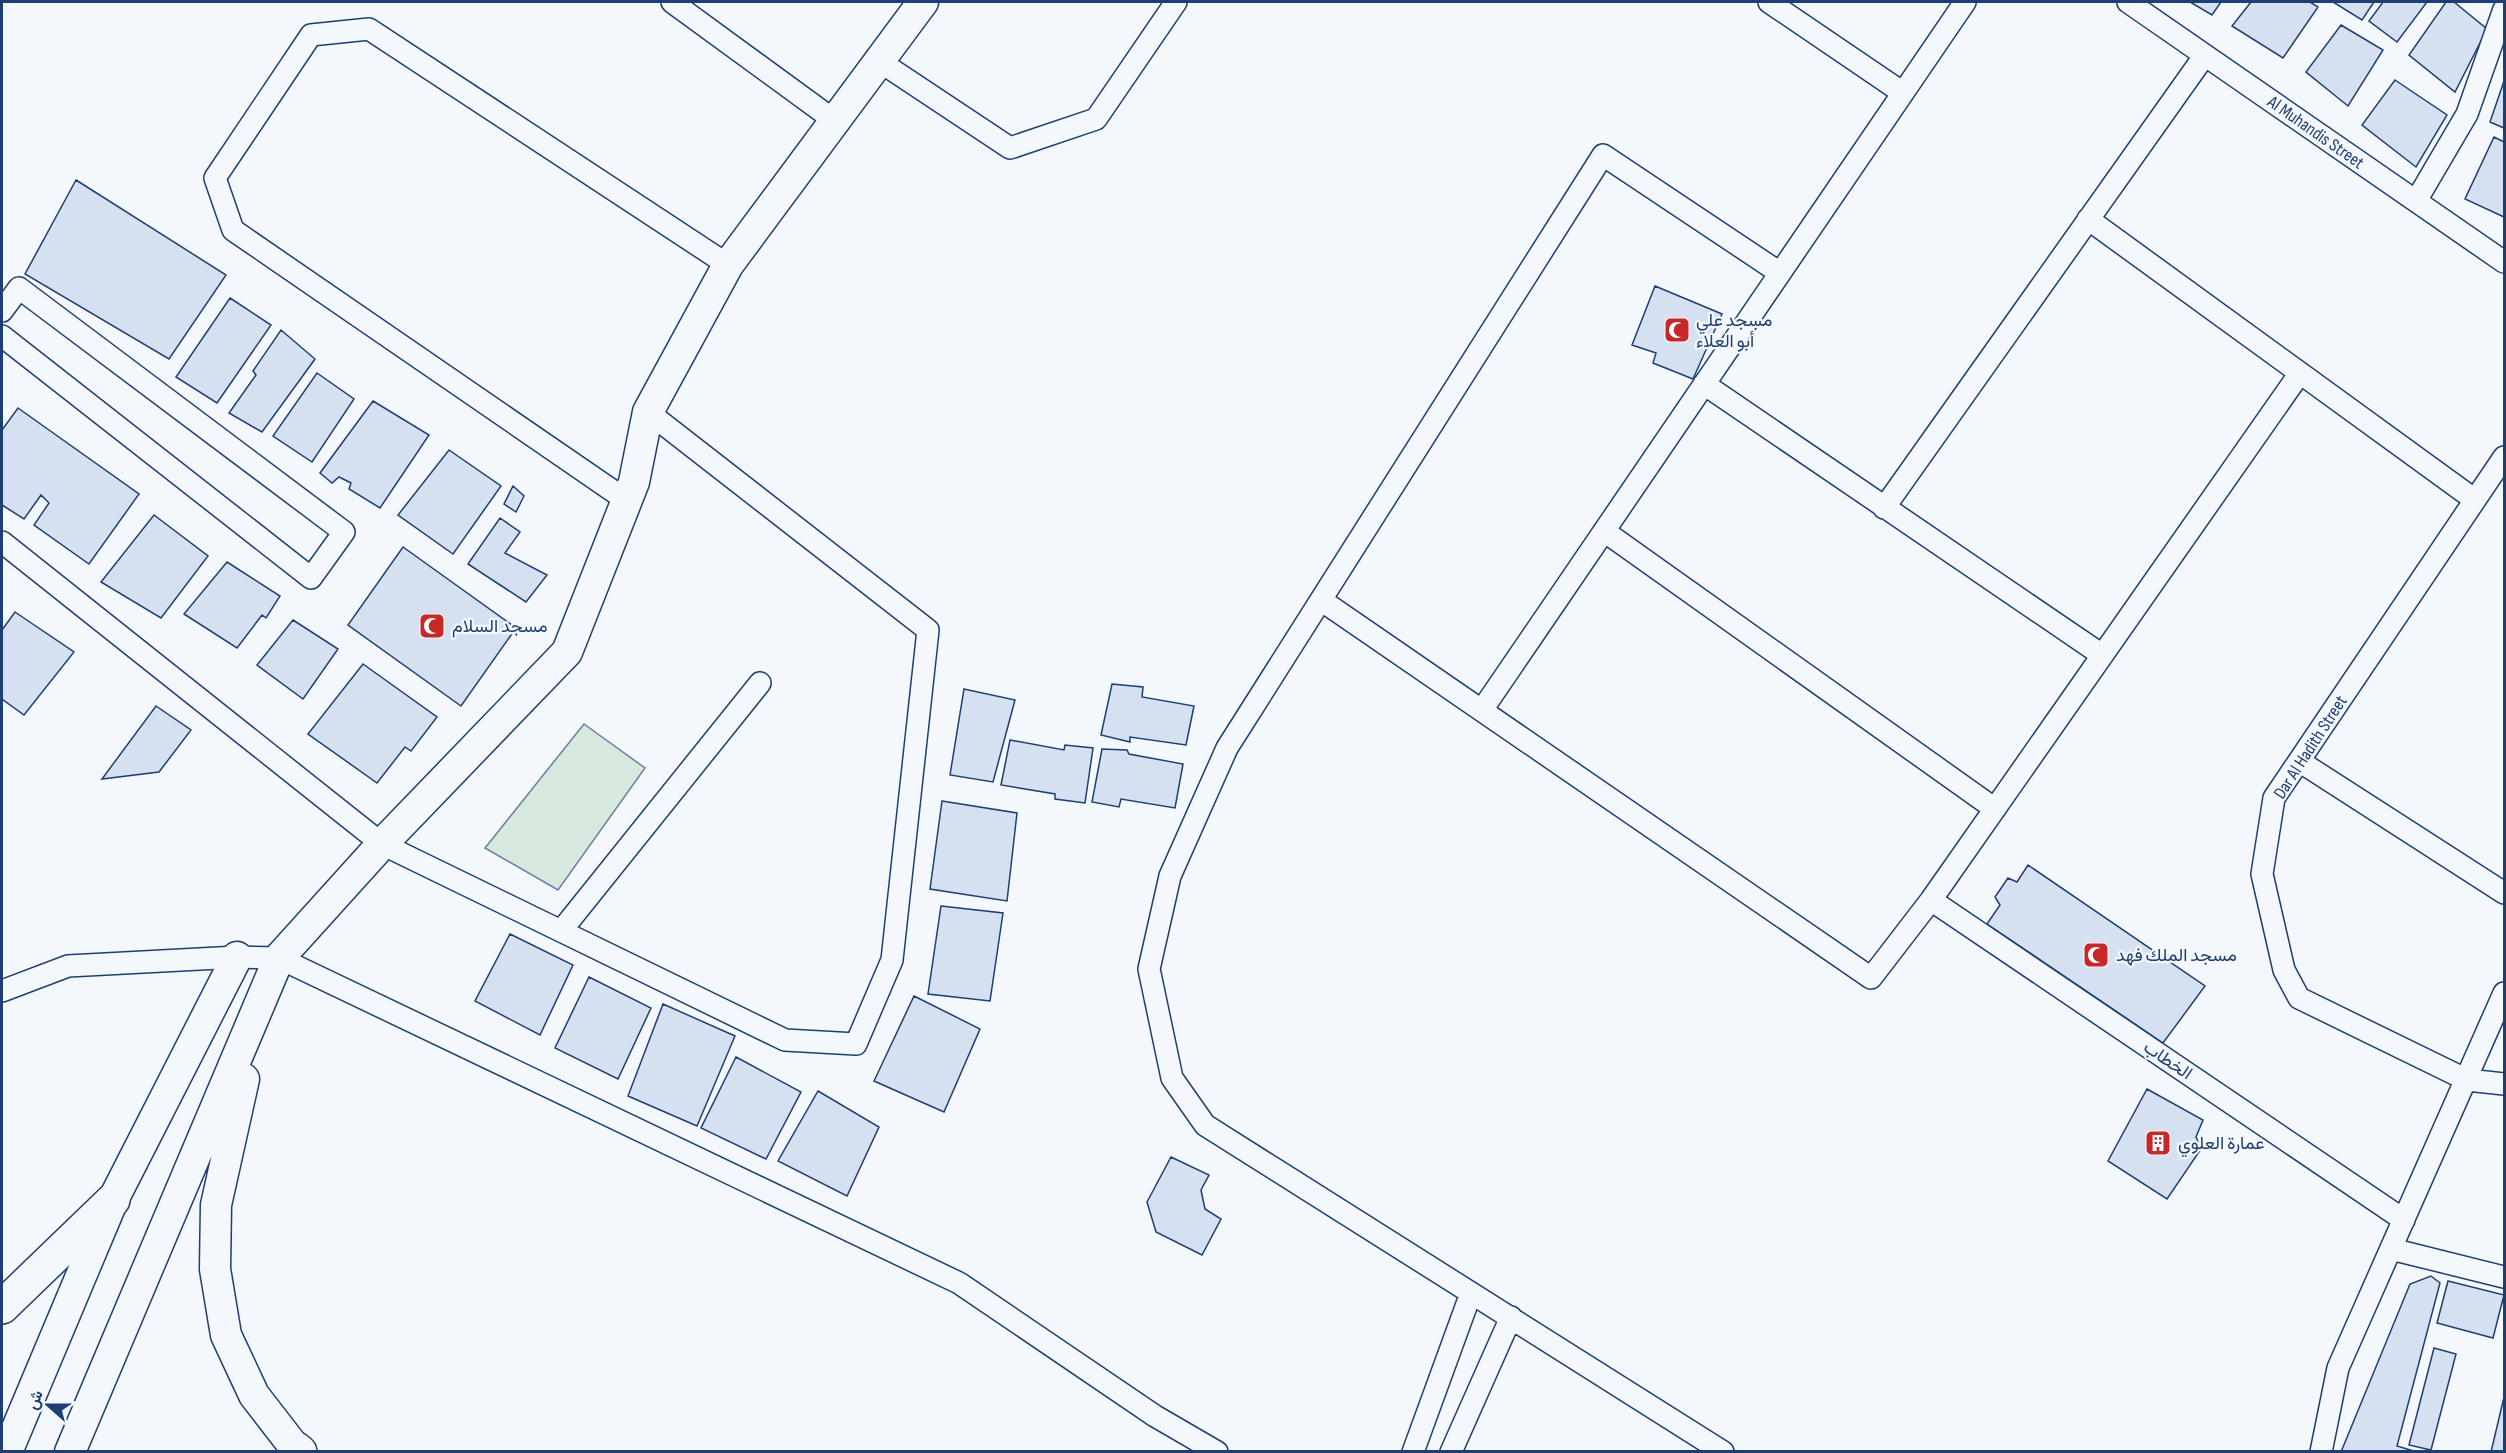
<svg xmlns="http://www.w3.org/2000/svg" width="2506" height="1453" font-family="'Sofia Sans Condensed',Vazirmatn,sans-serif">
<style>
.green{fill:#d7e8df;stroke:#687fa3;stroke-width:1.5}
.building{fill:#d5e0f0;stroke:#1d3f73;stroke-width:1.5}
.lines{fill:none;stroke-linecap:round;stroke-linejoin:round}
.street-casing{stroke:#1d3f73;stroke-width:24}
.secondary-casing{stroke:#1d3f73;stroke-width:33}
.highway-casing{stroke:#1d3f73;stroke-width:36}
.street{stroke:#f4f7fb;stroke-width:21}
.secondary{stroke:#f4f7fb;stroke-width:30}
.highway{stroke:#f4f7fb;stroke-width:33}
.labels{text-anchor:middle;stroke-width:4.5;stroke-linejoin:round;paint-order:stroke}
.street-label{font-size:18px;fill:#1d3f73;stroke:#f4f7fb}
.poi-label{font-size:18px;fill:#1d3f73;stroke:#f4f7fb;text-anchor:start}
</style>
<rect width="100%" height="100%" fill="#f4f7fb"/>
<path class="green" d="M 584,724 L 645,768 L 558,890 L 485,848 Z"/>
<path class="building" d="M 2190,2 L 2221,2 L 2212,15 Z
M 2251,2 L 2310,2 L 2318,7 L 2283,58 L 2232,26 Z
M 2333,2 L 2374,2 L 2362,20 Z
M 2383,2 L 2427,2 L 2397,42 L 2369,21 Z
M 2446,2 L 2454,2 L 2487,29 L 2455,92 L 2409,55 Z
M 2341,25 L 2383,50 L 2348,106 L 2306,72 Z
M 2395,80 L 2447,115 L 2416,167 L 2362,125 Z
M 2504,81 L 2504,128 L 2490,122 Z
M 2494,137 L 2504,142 L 2504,217 L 2465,199 Z
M 76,180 L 226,275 L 169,359 L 25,274 Z
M 1655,286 L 1722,314 L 1693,379 L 1653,363 L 1656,353 L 1632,345 Z
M 230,298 L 271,325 L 217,403 L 176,377 Z
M 281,330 L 315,359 L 262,432 L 229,413 L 256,375 L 253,371 Z
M 317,373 L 354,399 L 312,462 L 273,436 Z
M 373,401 L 429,435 L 380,508 L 349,489 L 351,483 L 339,477 L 332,483 L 320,473 Z
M 18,408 L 139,494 L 89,564 L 34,525 L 49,503 L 41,495 L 24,519 L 2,505 L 2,430 Z
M 449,450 L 501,486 L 453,554 L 398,515 Z
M 513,486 L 524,496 L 516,512 L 504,504 Z
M 154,515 L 208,556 L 161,618 L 101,582 Z
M 500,518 L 520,532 L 505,553 L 547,575 L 526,602 L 468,564 Z
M 403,547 L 516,628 L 461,706 L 348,625 Z
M 227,562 L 280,596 L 266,618 L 262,615 L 237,648 L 184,614 Z
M 15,612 L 74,652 L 24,715 L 2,699 L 2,630 Z
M 293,620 L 338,649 L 303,699 L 257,665 Z
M 363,664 L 437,717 L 411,751 L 405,747 L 377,783 L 308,734 Z
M 1112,684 L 1143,687 L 1142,697 L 1194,706 L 1186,745 L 1130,737 L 1130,742 L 1101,735 Z
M 964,689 L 1015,700 L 993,782 L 950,775 Z
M 156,706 L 191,730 L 159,772 L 102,779 Z
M 1010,740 L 1064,750 L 1065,745 L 1093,748 L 1085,803 L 1055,799 L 1055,794 L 1001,785 Z
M 1102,749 L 1127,750 L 1129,754 L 1183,764 L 1175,808 L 1121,799 L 1119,807 L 1092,802 Z
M 942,801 L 1017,813 L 1007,901 L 930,889 Z
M 2028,865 L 2205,986 L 2163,1043 L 1987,924 L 2000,905 L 1995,897 L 2008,878 L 2017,882 Z
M 941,906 L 1003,913 L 990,1001 L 928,994 Z
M 510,934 L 573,965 L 540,1035 L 475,1001 Z
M 589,977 L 651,1008 L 618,1079 L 555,1048 Z
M 914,996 L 980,1029 L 944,1112 L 874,1081 Z
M 663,1004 L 735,1036 L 697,1126 L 628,1096 Z
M 736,1057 L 801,1092 L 766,1159 L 701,1128 Z
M 2147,1089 L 2203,1120 L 2196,1137 L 2201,1149 L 2167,1199 L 2108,1161 Z
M 818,1091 L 879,1127 L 847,1196 L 778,1161 Z
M 1171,1157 L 1209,1175 L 1201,1190 L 1205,1209 L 1221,1219 L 1202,1255 L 1156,1232 L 1147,1202 Z
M 2431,1276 L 2440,1283 L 2397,1446 L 2417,1452 L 2341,1452 L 2410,1284 Z
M 2448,1281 L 2504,1295 L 2493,1338 L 2437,1323 Z
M 2434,1348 L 2456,1354 L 2431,1450 L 2409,1445 Z
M 2504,1397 L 2504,1452 L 2491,1452 Z"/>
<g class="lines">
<g class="street-casing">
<path id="street" d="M 672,2 L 835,121
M 1769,2 L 1903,93
M 2128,2 L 2504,262
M 879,61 L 1010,148 L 1096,119 L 1176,2
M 2416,201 L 2467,114 L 2504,9
M 2088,219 L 2475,500
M 2,311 L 19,288 L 344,532 L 311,578 L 2,336
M 1704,384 L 2102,655
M 2504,457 L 2274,798 L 2262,874 L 2284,970 L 2299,998 L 2467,1080 L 2504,1084
M 626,500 L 233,230 L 215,178 L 311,35 L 369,29 L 728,265
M 1884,508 L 2205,55
M 1604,531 L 1995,809
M 2,542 L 382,844 L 785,1040 L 856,1044 L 892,960 L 928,630 L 648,412
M 1321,600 L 1871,978 L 1931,900 L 2300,373
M 1482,710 L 1965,2
M 2299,761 L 2504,893
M 1931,900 L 2404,1220
M 561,931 L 760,683
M 2,991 L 68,966 L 237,957 L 279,958 L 959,1283 L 1155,1416 L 1217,1452
M 2391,1249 L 2504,1277
M 1413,1452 L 1471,1293
M 1451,1452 L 1511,1317
M 1723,1452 L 1205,1125 L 1172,1078 L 1149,969 L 1170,876 L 1227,748 L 1603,155 L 1780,273
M 2321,1452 L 2338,1368 L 2504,993"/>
</g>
<g class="secondary-casing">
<path id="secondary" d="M 244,1079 L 216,1205 L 215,1269 L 226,1335 L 254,1395 L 295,1448
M 7,1452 L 113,1200 L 237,957
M 70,1452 L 279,958 L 382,844 L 567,652 L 634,482 L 648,412 L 728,265 L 923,2"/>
</g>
<g class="highway-casing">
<path id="highway" d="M 2,1307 L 113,1200
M 295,1448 L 300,1452"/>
</g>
<use href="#street" class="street"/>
<use href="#secondary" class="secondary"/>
<use href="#highway" class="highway"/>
</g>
<defs>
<g id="mosque-square" transform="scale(1.35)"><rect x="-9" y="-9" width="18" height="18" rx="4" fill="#c62828" stroke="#f4f7fb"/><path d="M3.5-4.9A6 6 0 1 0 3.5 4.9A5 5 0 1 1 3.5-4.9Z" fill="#fff"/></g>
<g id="building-square" transform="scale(1.35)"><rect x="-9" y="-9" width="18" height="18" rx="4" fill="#c62828" stroke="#f4f7fb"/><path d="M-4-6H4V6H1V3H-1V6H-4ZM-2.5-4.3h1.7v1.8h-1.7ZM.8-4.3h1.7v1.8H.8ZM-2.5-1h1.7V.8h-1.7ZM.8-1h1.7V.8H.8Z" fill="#fff"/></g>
</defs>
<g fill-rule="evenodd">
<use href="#mosque-square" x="1677" y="330"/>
<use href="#mosque-square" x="432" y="626"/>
<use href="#mosque-square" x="2096" y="955"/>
<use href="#building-square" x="2158" y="1143"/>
</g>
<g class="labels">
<g class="street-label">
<text transform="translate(2316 132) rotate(35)" y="6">Al Muhandis Street</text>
<text transform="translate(2310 747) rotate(-57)" y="6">Dar Al Hadith Street</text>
<text transform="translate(2168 1060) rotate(34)" y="6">الخطاب</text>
</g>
<g class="poi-label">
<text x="1696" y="326">مسجد علي<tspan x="1696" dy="21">أبو العلاء</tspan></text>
<text x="452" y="632">مسجد السلام</text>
<text x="2116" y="961">مسجد الملك فهد</text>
<text x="2178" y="1149">عمارة العلوي</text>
</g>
</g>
<rect width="2506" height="1453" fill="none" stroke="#1d3f73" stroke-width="6"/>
<g transform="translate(48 1405) rotate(291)" stroke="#f4f7fb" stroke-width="4.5" paint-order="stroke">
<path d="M0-4.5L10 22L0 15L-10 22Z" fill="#1d3f73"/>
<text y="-9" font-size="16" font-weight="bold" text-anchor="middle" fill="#1d3f73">ش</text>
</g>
</svg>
